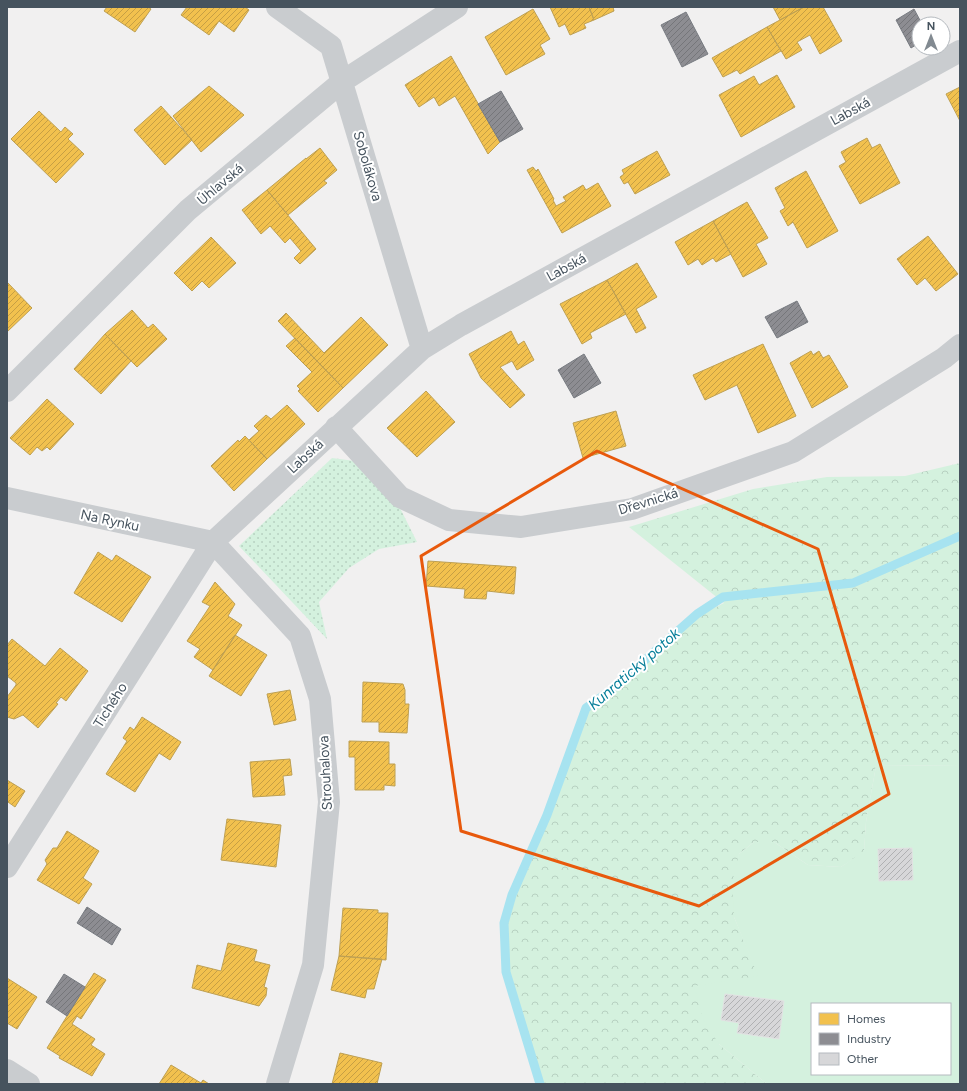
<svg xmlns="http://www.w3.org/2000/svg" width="967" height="1091" font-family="Figtree,sans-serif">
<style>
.grass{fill:url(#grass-dots)}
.forest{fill:url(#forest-crowns)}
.pitch{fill:#d4f1de;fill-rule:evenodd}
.homes{fill:url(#homes-hatch);stroke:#bea053}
.industry{fill:url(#industry-hatch);stroke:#787c82}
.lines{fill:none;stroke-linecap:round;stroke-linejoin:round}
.stream{stroke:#a7e3f0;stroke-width:9}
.building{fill:url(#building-hatch);stroke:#e2e2e3}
.minor{stroke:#c9cccf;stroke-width:22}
.tertiary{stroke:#c9cccf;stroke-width:22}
.marked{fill:none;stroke:#e8590c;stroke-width:3;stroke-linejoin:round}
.labels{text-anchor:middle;stroke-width:4;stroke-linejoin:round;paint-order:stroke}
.street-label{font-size:14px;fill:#46535e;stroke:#fff}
.water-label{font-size:15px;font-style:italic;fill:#077f9a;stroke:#fff}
</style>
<defs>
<pattern id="grass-dots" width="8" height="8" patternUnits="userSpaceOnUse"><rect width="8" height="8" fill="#d4f1de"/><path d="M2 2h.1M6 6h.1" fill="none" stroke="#b7d1c1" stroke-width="1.8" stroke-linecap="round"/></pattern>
<pattern id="forest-crowns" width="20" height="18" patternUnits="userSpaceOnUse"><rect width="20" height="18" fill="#d4f1de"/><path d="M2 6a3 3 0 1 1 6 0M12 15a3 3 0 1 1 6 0" fill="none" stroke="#b7d1c1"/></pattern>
<pattern id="homes-hatch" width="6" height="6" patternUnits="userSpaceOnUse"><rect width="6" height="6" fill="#f2c14e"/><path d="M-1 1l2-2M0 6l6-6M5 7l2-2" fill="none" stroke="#c69f44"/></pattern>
<pattern id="industry-hatch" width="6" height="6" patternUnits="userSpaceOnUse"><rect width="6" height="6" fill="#8d8d92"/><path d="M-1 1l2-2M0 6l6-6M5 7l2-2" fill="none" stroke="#75767a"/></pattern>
<pattern id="building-hatch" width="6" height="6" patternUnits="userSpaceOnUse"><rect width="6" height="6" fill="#d7d7d9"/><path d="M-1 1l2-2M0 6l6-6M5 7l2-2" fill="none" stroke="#b0b1b3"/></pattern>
</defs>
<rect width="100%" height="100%" fill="#f1f0f0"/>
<path class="grass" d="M 332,458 L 355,461 L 401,510 L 417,542 L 379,549 L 349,568 L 319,602 L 327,639 L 239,546 Z"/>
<path class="forest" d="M 960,463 L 960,765 L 876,766 L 866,822 L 864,852 L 841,867 L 808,865 L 774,842 L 754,842 L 739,854 L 734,917 L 759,976 L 719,1044 L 767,1084 L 542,1084 L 506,972 L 505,923 L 586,708 L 692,619 L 724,603 L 629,527 L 753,489 L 827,477 L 905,476 Z"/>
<path class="pitch" d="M 960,765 L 960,1084 L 767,1084 L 719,1044 L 703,1019 L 694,986 L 758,976 L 734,917 L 732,883 L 739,854 L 754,842 L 774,842 L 808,865 L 841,867 L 864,851 L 866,822 L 876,766 ZM 812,1004 L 950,1004 L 950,1074 L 812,1074 Z"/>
<path class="homes" d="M 107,7 L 148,7 L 151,9 L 135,32 L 104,11 Z
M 187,7 L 245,7 L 249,10 L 234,32 L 219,21 L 209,35 L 181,15 Z
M 550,7 L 589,7 L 594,20 L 584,24 L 586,28 L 570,35 L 565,24 L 559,27 Z
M 589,7 L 613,7 L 614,11 L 594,20 Z
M 773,7 L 804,7 L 780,20 Z
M 804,7 L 823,7 L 842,41 L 820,54 L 810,35 L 797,42 L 802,50 L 786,59 L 767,27 Z
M 533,9 L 550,39 L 540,45 L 545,54 L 506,75 L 485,37 Z
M 767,27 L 781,51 L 740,74 L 737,70 L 723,77 L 712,58 Z
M 451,56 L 500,142 L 488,154 L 455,96 L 439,106 L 434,97 L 419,107 L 405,85 Z
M 777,75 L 795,107 L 741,137 L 719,95 L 754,76 L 759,85 Z
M 209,86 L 244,115 L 201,152 L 173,116 Z
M 960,87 L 960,121 L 946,94 Z
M 161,106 L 192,140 L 165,165 L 134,130 Z
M 39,111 L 61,132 L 65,127 L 73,134 L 68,139 L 84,154 L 56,183 L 11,139 Z
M 867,138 L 872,148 L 880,144 L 900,183 L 860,204 L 839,166 L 846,162 L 841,152 Z
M 320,148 L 337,170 L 324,181 L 327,183 L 288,215 L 267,190 L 306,158 L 306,159 Z
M 657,151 L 670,175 L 635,194 L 628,182 L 624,184 L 620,177 L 624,174 L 622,170 Z
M 533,167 L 536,171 L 538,169 L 554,199 L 553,200 L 556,206 L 566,201 L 563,197 L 583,185 L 586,190 L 598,183 L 611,206 L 562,233 L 527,170 Z
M 806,171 L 838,231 L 807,248 L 793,222 L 788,226 L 780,211 L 785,208 L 775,188 Z
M 267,190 L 316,249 L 300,264 L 294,258 L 301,251 L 290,238 L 285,243 L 270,226 L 261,234 L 242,210 Z
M 747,202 L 768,238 L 756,244 L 767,264 L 743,277 L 713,221 Z
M 713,221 L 731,254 L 716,262 L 713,258 L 702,265 L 698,259 L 688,265 L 675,242 Z
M 928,236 L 958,274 L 936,291 L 925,278 L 917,285 L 897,259 Z
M 211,237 L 236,263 L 209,288 L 202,281 L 192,291 L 174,273 Z
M 637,263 L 657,297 L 636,309 L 646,328 L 636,333 L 607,280 Z
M 607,280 L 626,314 L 590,333 L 592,338 L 582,344 L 560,304 Z
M 7,282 L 32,308 L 7,332 Z
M 132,310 L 148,328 L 153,324 L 167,339 L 137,367 L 105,334 Z
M 286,313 L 324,353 L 361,317 L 388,345 L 343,388 L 278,321 Z
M 511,331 L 518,345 L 524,341 L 534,360 L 517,370 L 512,361 L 500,367 L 525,395 L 510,408 L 481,378 L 469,354 Z
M 105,334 L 131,361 L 101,394 L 74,369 Z
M 295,338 L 343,388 L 318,412 L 298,391 L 300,389 L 297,386 L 312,372 L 286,346 Z
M 763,344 L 796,416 L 758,433 L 737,385 L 705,400 L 693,375 Z
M 811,351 L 813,355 L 819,351 L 823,358 L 829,355 L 848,387 L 812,408 L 790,363 Z
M 426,391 L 455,422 L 417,457 L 387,428 Z
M 47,399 L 74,424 L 50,450 L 47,447 L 42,451 L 37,447 L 30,455 L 10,438 Z
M 287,405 L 305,424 L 267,459 L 249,440 L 259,431 L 254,426 L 266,415 L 271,419 Z
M 616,411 L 626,446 L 583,458 L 573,423 Z
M 245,436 L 267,459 L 234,491 L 211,466 L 238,440 L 239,442 Z
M 98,552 L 112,561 L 116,555 L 151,577 L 122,622 L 74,593 Z
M 428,561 L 516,567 L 514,594 L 487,591 L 486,599 L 464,598 L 465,589 L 426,586 Z
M 215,582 L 235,604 L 228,616 L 242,625 L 213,670 L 194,657 L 200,649 L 187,641 L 210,606 L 202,602 Z
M 235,635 L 267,655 L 241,696 L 209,676 Z
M 12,639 L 45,666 L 60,648 L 88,671 L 66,701 L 61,697 L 56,703 L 58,704 L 38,728 L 23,715 L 14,719 L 7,717 L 7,697 L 16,685 L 16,683 L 7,676 L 7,645 Z
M 363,682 L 403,684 L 405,690 L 405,704 L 409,704 L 407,733 L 379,732 L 379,722 L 362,722 Z
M 290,690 L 296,720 L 274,725 L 267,694 Z
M 142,717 L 181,742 L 170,760 L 159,753 L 135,792 L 106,774 L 127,741 L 123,738 L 130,727 L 134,730 Z
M 349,741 L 389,742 L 389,764 L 395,764 L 395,786 L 384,785 L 384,790 L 355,790 L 355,757 L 349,757 Z
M 290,759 L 292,775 L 283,776 L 285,795 L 253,797 L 250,762 Z
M 7,780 L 25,791 L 15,807 L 8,802 L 7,804 Z
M 227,819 L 281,825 L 276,867 L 221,860 Z
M 67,831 L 99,851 L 83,878 L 92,884 L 79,904 L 37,880 L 47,864 L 45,860 L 53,848 L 57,848 Z
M 343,908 L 378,910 L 378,913 L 388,913 L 386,960 L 339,956 Z
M 228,943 L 257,950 L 254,961 L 270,965 L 264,987 L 267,988 L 266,996 L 259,1006 L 192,988 L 197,965 L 221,971 Z
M 339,956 L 382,959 L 374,989 L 367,989 L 365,998 L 331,990 Z
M 94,973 L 106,980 L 81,1019 L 77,1016 L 72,1024 L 95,1039 L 91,1045 L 105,1054 L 92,1076 L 59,1058 L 60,1056 L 47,1048 Z
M 7,978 L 37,997 L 17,1029 L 7,1023 Z
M 340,1053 L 382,1063 L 377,1084 L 332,1084 Z
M 171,1065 L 201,1083 L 203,1080 L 209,1084 L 159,1084 Z"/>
<path class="industry" d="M 914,9 L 922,24 L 919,24 L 919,43 L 911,48 L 896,20 Z
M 686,12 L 708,54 L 682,67 L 661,25 Z
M 501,91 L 523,129 L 500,142 L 478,104 Z
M 797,301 L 808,322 L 777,338 L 765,317 Z
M 584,354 L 601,383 L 574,398 L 558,370 Z
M 87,907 L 121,929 L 112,945 L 77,923 Z
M 64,974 L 85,987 L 67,1016 L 46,1002 Z"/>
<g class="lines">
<path class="stream" d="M 540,1084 L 506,972 L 504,923 L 512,895 L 547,815 L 586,708 L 610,691 L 697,614 L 723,597 L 853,583 L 960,536"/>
</g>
<path class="building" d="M 912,848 L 913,880 L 879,881 L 878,849 Z
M 725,994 L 784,1001 L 779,1039 L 737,1033 L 739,1023 L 721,1020 Z"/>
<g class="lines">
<path class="minor" d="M 277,7 L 331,46 L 422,349
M 7,391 L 188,210 L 343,81 L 457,7
M 336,427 L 400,497 L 449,520 L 521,527 L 632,509 L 793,452 L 944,358 L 960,345
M 7,498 L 213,542
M 213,542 L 300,636 L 320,699 L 329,802 L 313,965 L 277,1084
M 7,867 L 213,542 L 422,349 L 461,325 L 960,51"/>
<path class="tertiary" d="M 7,1070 L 29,1084"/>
</g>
<path class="marked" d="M 597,451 L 818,549 L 889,794 L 699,906 L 461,831 L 421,556 Z"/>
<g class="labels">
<g class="street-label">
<text transform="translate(850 111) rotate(-29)" y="5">Labská</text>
<text transform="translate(368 166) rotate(74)" y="5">Sobolákova</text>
<text transform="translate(220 184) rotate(-40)" y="5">Úhlavská</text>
<text transform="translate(566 267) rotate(-29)" y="5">Labská</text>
<text transform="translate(305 456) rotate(-43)" y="5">Labská</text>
<text transform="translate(648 501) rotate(-17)" y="5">Dřevnická</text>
<text transform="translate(110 520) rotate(12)" y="5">Na Rynku</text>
<text transform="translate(110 705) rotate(-58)" y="5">Tichého</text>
<text transform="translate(325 773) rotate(-93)" y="5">Strouhalova</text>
</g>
<g class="water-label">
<text transform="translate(634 669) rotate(-41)" y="5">Kunratický potok</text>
</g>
</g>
<rect width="967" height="1091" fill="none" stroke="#46535e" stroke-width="16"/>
<rect x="811" y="1003" width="140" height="72" fill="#ffffff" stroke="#b5babf"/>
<rect x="819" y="1013" width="20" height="12" fill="#f2c14e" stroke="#b5babf"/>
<text x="847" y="1023" font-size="12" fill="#46535e">Homes</text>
<rect x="819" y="1033" width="20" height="12" fill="#8d8d92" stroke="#b5babf"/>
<text x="847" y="1043" font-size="12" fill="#46535e">Industry</text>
<rect x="819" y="1053" width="20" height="12" fill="#d7d7d9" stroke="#b5babf"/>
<text x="847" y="1063" font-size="12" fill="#46535e">Other</text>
<g transform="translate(931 36)"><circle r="19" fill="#ffffff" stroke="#b5babf"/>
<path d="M0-3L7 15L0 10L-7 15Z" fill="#828a91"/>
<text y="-6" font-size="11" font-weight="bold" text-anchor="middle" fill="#46535e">N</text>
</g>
</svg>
